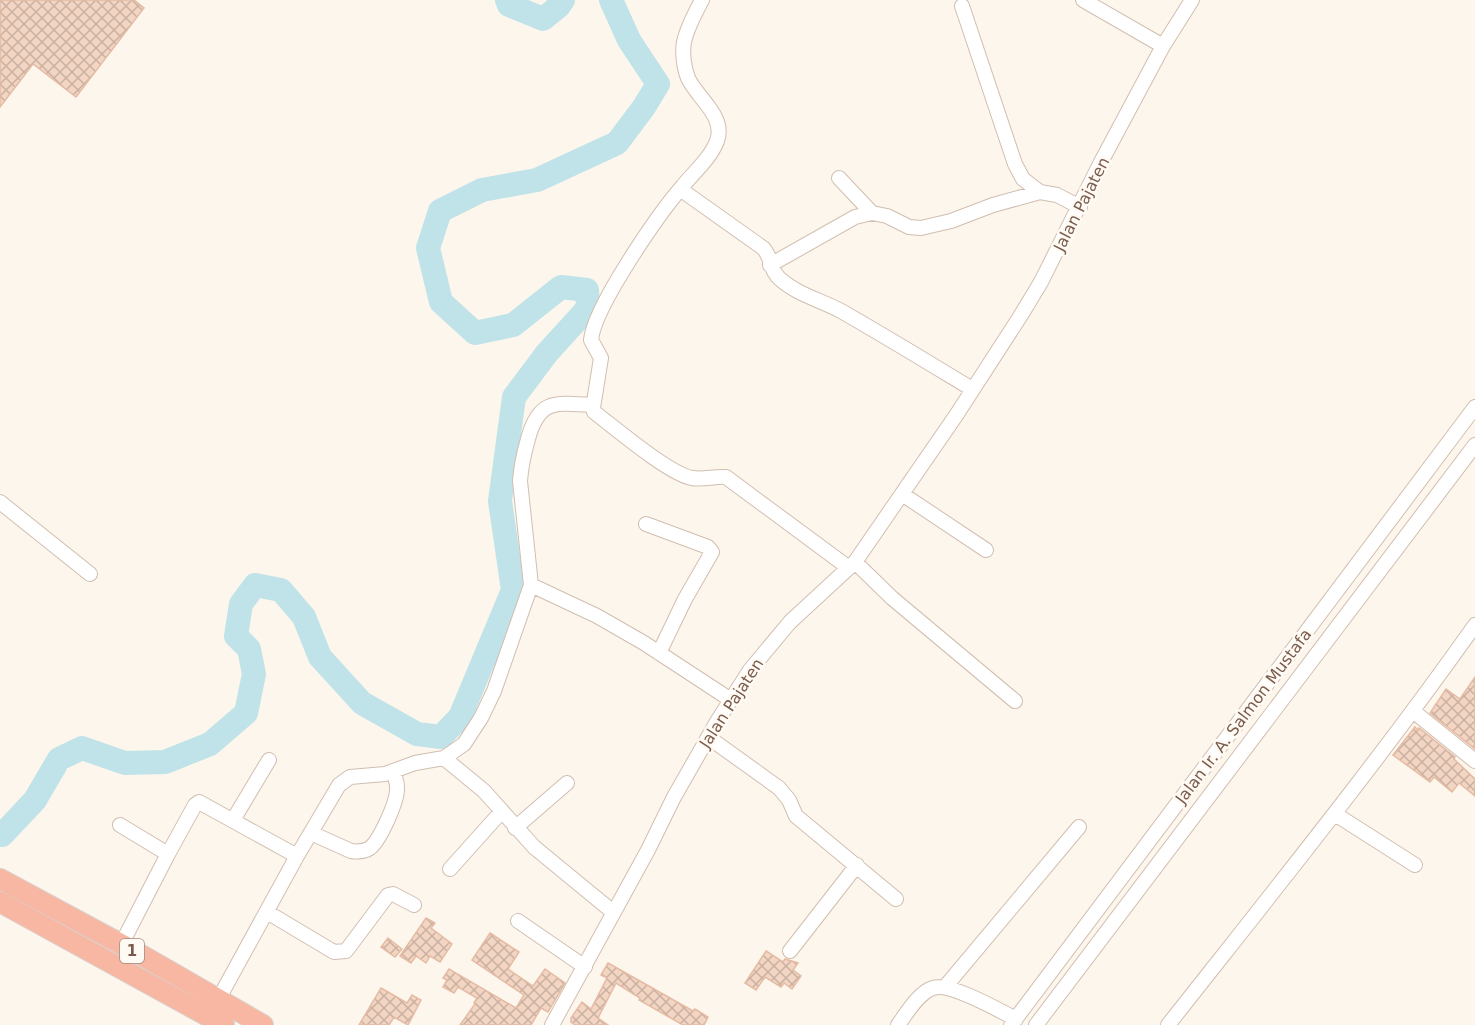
<svg xmlns="http://www.w3.org/2000/svg" width="1475" height="1025" font-family="'DejaVu Sans',sans-serif">
<style>
.lines{fill:none;stroke-linecap:round;stroke-linejoin:round}
.river{stroke:#bfe3e8;stroke-width:24}
.building{fill:url(#building-cross-hatch);stroke:#e6bba3;stroke-width:1.5}
.minor-casing{stroke:#d1beb0;stroke-width:16}
.highway-casing{stroke:#dad1cd;stroke-width:22}
.minor{stroke:#fff;stroke-width:14}
.highway{stroke:#f7b7a3;stroke-width:20}
.labels{text-anchor:middle;stroke-width:5;stroke-linejoin:round;paint-order:stroke}
.shield{fill:#fffaf3;stroke:#a28b7f;stroke-width:1.5}
.shield-label{font-size:15px;font-weight:bold;fill:#7a5c4d}
.street-label{font-size:16px;fill:#7a5c4d;stroke:#fffaf3}
</style>
<defs>
<pattern id="building-cross-hatch" width="8" height="8" patternUnits="userSpaceOnUse" patternTransform="scale(1.5)"><rect width="8" height="8" fill="#f3d5c3"/><path d="M0 0l8 8M0 8l8-8" fill="none" stroke="#cab0a1"/></pattern>
</defs>
<rect width="100%" height="100%" fill="#fdf6ec"/>
<g class="lines">
<path class="river" d="M 507,0 L 509,5 L 543,19 L 558,7 L 563,0
M 2,835 L 35,800 L 59,759 L 82,748 L 125,763 L 165,762 L 210,744 L 246,713 L 254,674 L 249,649 L 236,636 L 241,604 L 255,585 L 281,590 L 304,617 L 320,657 L 362,703 L 417,734 L 441,737 L 460,717 L 513,590 L 500,501 L 514,397 L 547,353 L 588,308 L 587,290 L 561,287 L 513,325 L 475,333 L 441,302 L 428,248 L 440,211 L 482,190 L 537,180 L 617,143 L 644,107 L 658,84 L 629,40 L 611,0"/>
</g>
<path class="building" d="M 0,0 L 134,0 L 144,8 L 76,97 L 33,64 L 0,107 Z
M 1475,677 L 1475,749 L 1430,713 L 1446,689 L 1460,699 Z
M 1415,727 L 1418,730 L 1419,728 L 1455,757 L 1454,759 L 1475,779 L 1475,796 L 1459,783 L 1452,792 L 1434,777 L 1430,782 L 1393,755 Z
M 426,918 L 435,923 L 431,928 L 452,944 L 440,962 L 430,956 L 426,963 L 416,956 L 411,963 L 400,956 Z
M 490,933 L 519,952 L 508,969 L 533,986 L 545,969 L 565,983 L 548,1012 L 541,1008 L 531,1025 L 460,1025 L 475,1004 L 474,1003 L 477,998 L 458,987 L 454,993 L 443,987 L 447,980 L 443,978 L 449,969 L 516,1008 L 524,995 L 472,960 Z
M 388,938 L 402,949 L 395,957 L 381,947 Z
M 766,951 L 783,962 L 785,959 L 798,963 L 793,970 L 801,976 L 792,989 L 784,983 L 781,987 L 765,977 L 756,990 L 745,983 Z
M 608,963 L 693,1011 L 695,1009 L 708,1017 L 704,1025 L 683,1025 L 639,1000 L 640,998 L 616,983 L 598,1018 L 608,1025 L 575,1025 L 571,1022 L 571,1018 L 582,1002 L 591,1009 L 607,978 L 601,975 Z
M 381,988 L 407,1003 L 412,995 L 421,1000 L 408,1025 L 394,1017 L 389,1025 L 359,1025 Z"/>
<g class="lines">
<g class="minor-casing">
<path id="minor" d="M 702,0 C 695,13 687,28 684,42 C 682,52 684,68 688,78 C 697,98 726,116 717,141 C 710,159 693,173 681,188 C 658,215 594,307 591,340 L 601,358 L 593,408 L 594,412 C 615,428 669,474 692,478 C 703,480 715,476 726,477 L 849,568
M 1083,0 L 1163,46
M 962,6 L 1015,164 L 1023,179 L 1040,192
M 839,178 L 872,213
M 680,189 L 763,248 C 772,257 770,271 780,279 C 798,295 821,300 841,311 C 885,336 929,363 972,389
M 770,265 L 855,217 L 872,213 L 887,216 L 909,227 L 921,228 L 951,221 L 993,205 L 1040,192 L 1057,195 L 1080,207
M 902,494 L 986,550
M 0,502 L 90,574
M 646,524 L 708,547 L 712,552 L 685,599 L 659,653
M 855,562 L 892,598 L 1015,701
M 531,585 L 597,616 L 644,643 L 731,700
M 1413,711 L 1475,761
M 708,737 L 779,788 L 789,800 L 796,816 L 896,899
M 444,758 L 464,744 L 481,718 L 494,691 L 531,585 L 520,481 C 521,467 524,453 528,439 C 539,398 556,403 593,405
M 1335,814 L 1415,865
M 233,820 L 269,760
M 120,825 L 168,854
M 515,828 L 567,783
M 311,833 L 351,851 C 358,852 364,852 370,848 C 380,840 396,804 397,791 C 398,784 395,778 394,772
M 450,869 L 502,811
M 267,912 L 334,952 L 346,951 L 388,895 L 393,894 L 414,905
M 518,921 L 585,967
M 121,945 L 168,854 L 195,805 L 199,802 L 297,856 L 339,785 L 350,777 L 385,774 L 415,763 L 444,758 L 484,791 L 534,847 L 613,912
M 790,951 L 857,865
M 945,987 L 1079,827
M 218,1000 L 297,856
M 552,1025 L 648,850 L 674,797 L 718,720 L 750,670 L 790,622 L 855,562 L 957,414 L 1021,315 L 1041,282 L 1101,162 L 1163,46 L 1192,0
M 898,1025 C 906,1014 919,992 933,988 C 950,982 1000,1011 1016,1019
M 1011,1025 L 1475,407
M 1036,1025 L 1475,445
M 1168,1025 C 1272,893 1378,762 1475,625"/>
</g>
<g class="highway-casing">
<path id="highway" d="M 0,879 L 143,956 L 263,1025
M 0,902 L 224,1025"/>
</g>
<use href="#minor" class="minor"/>
<use href="#highway" class="highway"/>
</g>
<g class="labels">
<rect class="shield" x="120" y="939" width="24" height="24" rx="4.5"/>
<g class="shield-label">
<text x="132" y="956">1</text>
</g>
<g class="street-label">
<text transform="translate(1081 204) rotate(-63)" y="6">Jalan Pajaten</text>
<text transform="translate(731 703) rotate(-57)" y="6">Jalan Pajaten</text>
<text transform="translate(1243 716) rotate(-53)" y="6">Jalan Ir. A. Salmon Mustafa</text>
</g>
</g>
</svg>
